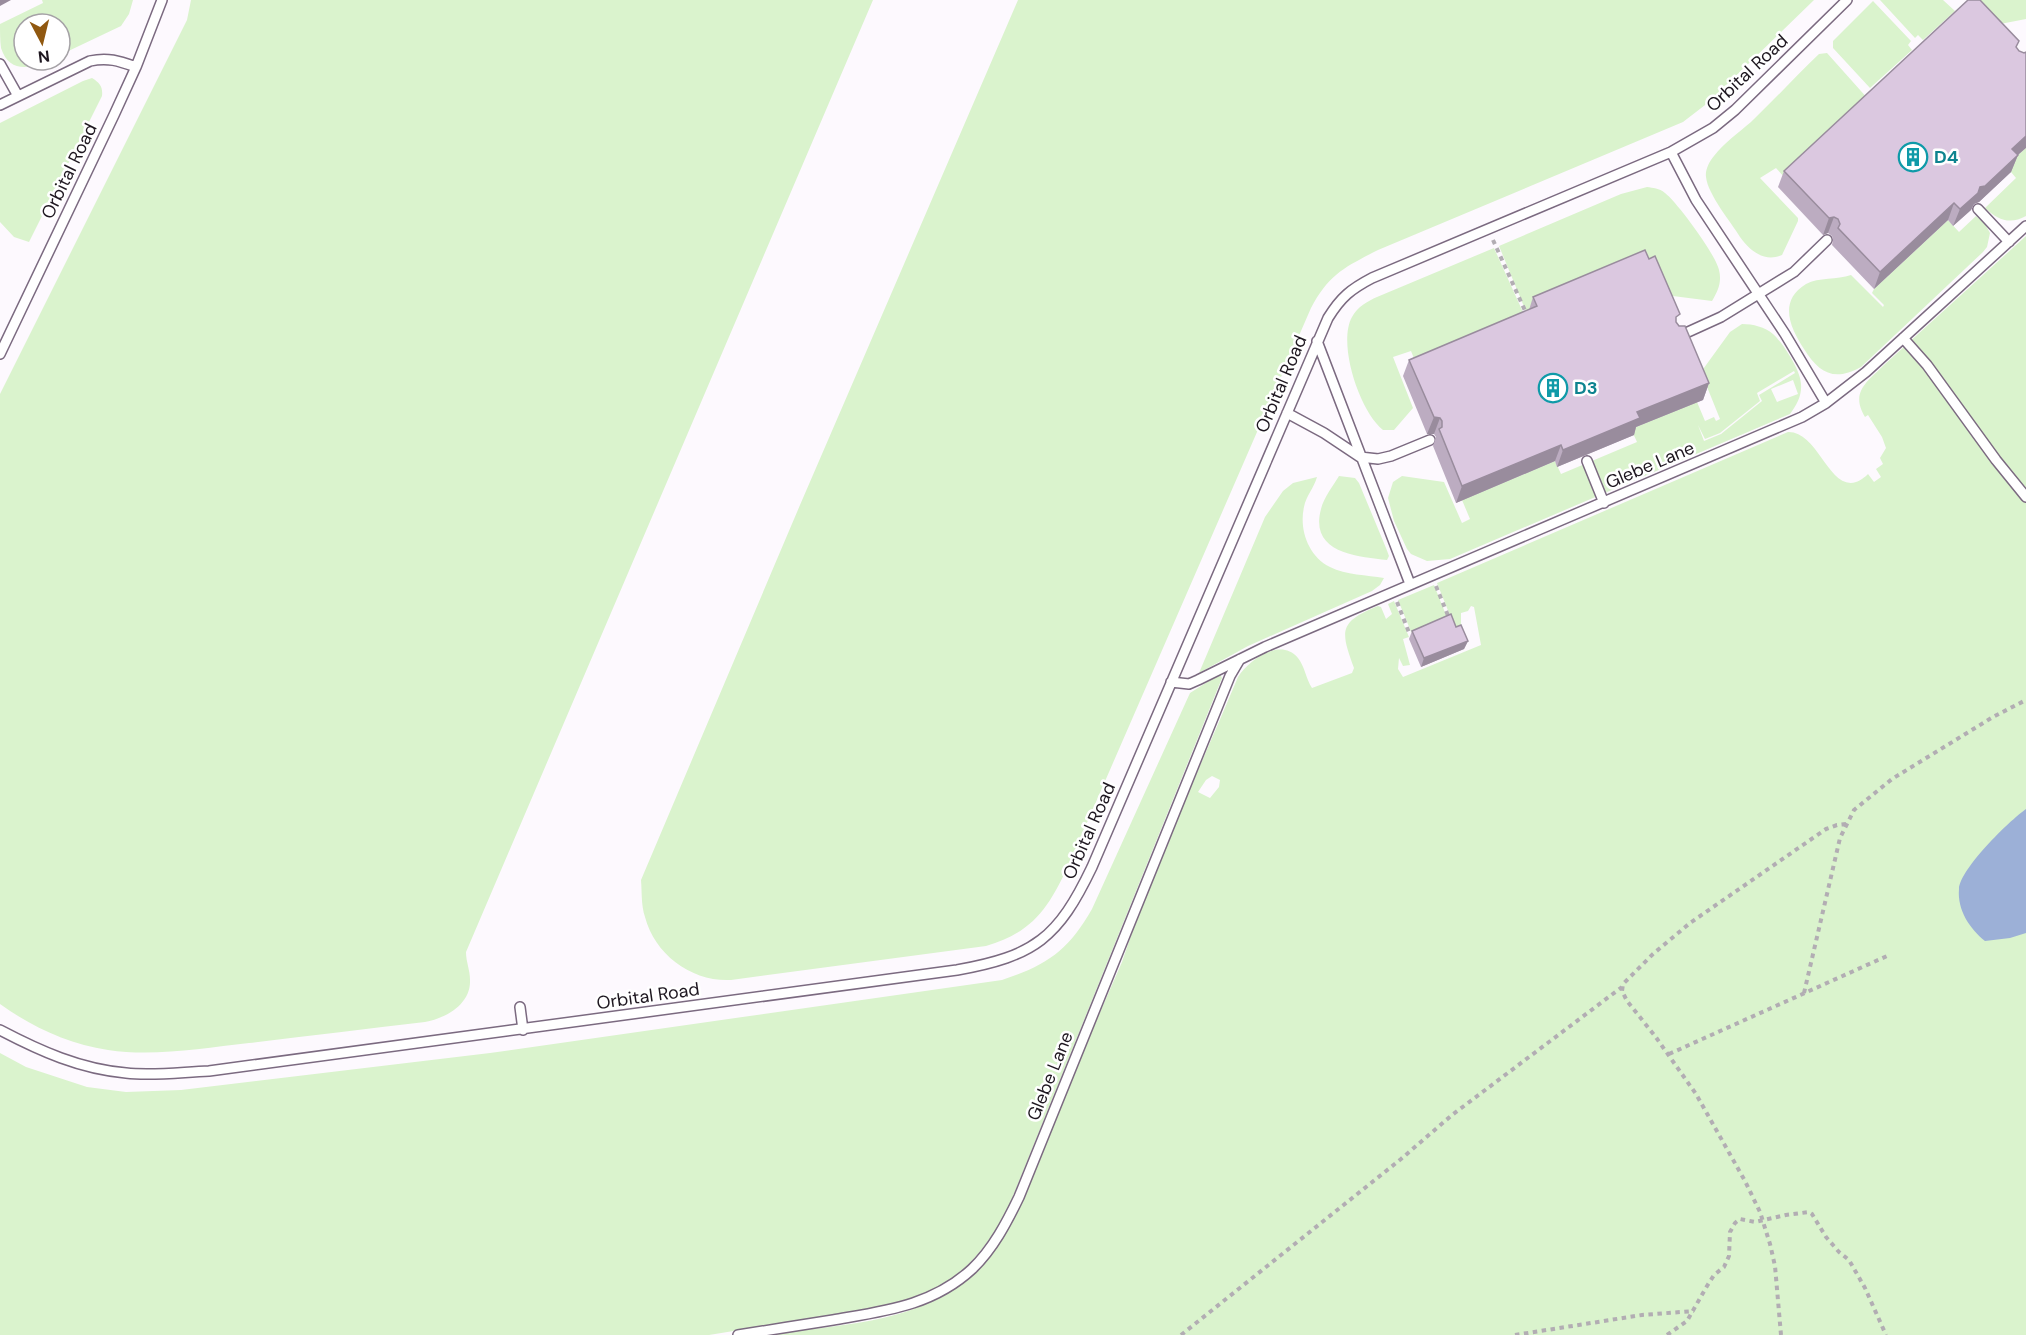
<svg xmlns="http://www.w3.org/2000/svg" width="2026" height="1335" font-family="'DM Sans',sans-serif">
<style>
.green{fill:#daf3cd;fill-rule:evenodd}
.water{fill:#9cb0d7}
.lines{fill:none;stroke-linecap:round;stroke-linejoin:round}
.service-casing{stroke:#7b6a80;stroke-width:12}
.path{stroke:#b2adb3;stroke-width:4;stroke-dasharray:4.5 4.5;stroke-linecap:butt}
.service{stroke:#fff;stroke-width:9}
.wall{fill:#bcacc1}
.shaded-wall{fill:#998c9d}
.building{fill:#dbc8e0;stroke:#998c9d;stroke-width:1.5}
.labels{text-anchor:middle;stroke-width:5;stroke-linejoin:round;paint-order:stroke}
.street-label{font-size:18px;fill:#1e1720;stroke:#fff}
.culture-label{font-size:18px;font-weight:bold;fill:#0d838f;stroke:#fff;text-anchor:start}
</style>
<rect width="100%" height="100%" fill="#fdf9fe"/>
<path class="green" d="M 42,0 L 133,0 L 129,14 L 121,26 L 60,55 L 60,24 L 24,24 L 24,60 L 49,60 C 30,69 9,73 1,48 C 0,41 0,31 0,24 L 43,3 Z
M 191,0 L 873,0 L 466,952 C 466,962 470,970 470,980 C 471,1004 446,1018 425,1022 C 366,1029 308,1036 249,1043 C 203,1048 154,1057 108,1050 C 68,1044 32,1027 0,1004 L 0,394 L 187,20 Z
M 1018,0 L 1814,0 L 1709,102 L 1683,122 L 1378,250 C 1345,267 1329,274 1311,308 L 1069,864 C 1049,907 1034,932 986,946 L 731,980 C 692,982 655,955 645,917 C 641,905 642,892 641,880 L 800,505 Z
M 1880,0 L 1943,0 L 1955,11 L 1923,40 L 1918,35 L 1915,38 Z
M 1970,0 L 2026,0 L 2026,19 L 1995,25 Z
M 1873,1 L 1911,41 L 1908,45 L 1912,50 L 1870,88 L 1833,48 L 1833,41 Z
M 1827,53 L 1869,100 L 1785,178 L 1776,168 L 1760,178 L 1798,218 L 1798,221 L 1782,255 C 1765,263 1750,251 1740,237 C 1731,222 1708,195 1706,177 C 1705,170 1709,162 1714,156 C 1724,143 1738,133 1751,122 C 1774,100 1796,76 1819,54 Z
M 92,78 C 100,83 103,87 102,96 L 29,242 L 14,237 L 0,222 L 0,123 L 83,81 Z
M 2026,148 L 2026,216 C 2010,225 1998,220 1985,208 L 2016,178 L 2006,166 Z
M 1647,187 C 1653,188 1659,188 1665,193 C 1677,202 1716,255 1719,270 C 1722,282 1718,291 1712,301 L 1665,295 L 1646,251 L 1527,314 L 1499,246 L 1621,194 Z
M 1976,216 L 1985,224 L 1990,233 L 1987,247 L 1983,252 L 1861,367 C 1834,382 1819,373 1804,349 C 1790,328 1778,301 1806,284 C 1819,277 1837,280 1851,275 L 1883,307 L 1884,305 L 1872,293 L 1874,289 L 1948,220 L 1959,232 Z
M 2026,236 L 2026,1335 L 763,1335 C 855,1322 945,1326 1001,1239 L 1122,962 C 1154,864 1199,771 1238,677 C 1249,660 1280,637 1298,658 C 1305,667 1306,679 1312,688 L 1352,673 L 1354,668 C 1340,630 1339,622 1378,606 L 1381,607 L 1386,619 L 1392,614 L 1388,604 L 1394,601 L 1409,637 L 1403,639 L 1410,665 L 1403,666 L 1399,658 L 1398,669 L 1403,677 L 1481,645 L 1474,607 L 1471,606 L 1468,611 L 1461,613 L 1461,625 L 1455,628 L 1437,583 L 1788,432 C 1818,431 1829,491 1856,482 C 1860,481 1865,477 1868,474 L 1874,482 L 1881,477 L 1876,469 L 1883,464 L 1880,458 L 1886,448 L 1882,437 L 1868,415 L 1865,417 C 1850,392 1867,382 1884,365 ZM 1212,776 L 1220,780 L 1219,787 L 1210,798 L 1198,792 L 1206,780 Z
M 1494,248 L 1527,321 L 1417,366 L 1411,351 L 1393,357 L 1413,408 L 1394,430 L 1383,430 C 1360,412 1337,344 1352,317 C 1357,307 1368,301 1377,297 Z
M 1742,324 C 1753,324 1765,327 1773,334 C 1783,343 1801,371 1801,384 C 1802,395 1797,405 1790,414 L 1450,559 L 1427,561 L 1411,554 L 1407,549 L 1394,521 L 1388,498 L 1393,482 L 1402,476 L 1444,482 L 1462,523 L 1470,519 L 1462,500 L 1555,461 L 1561,474 L 1637,442 L 1631,429 L 1697,402 L 1705,421 L 1714,417 L 1716,421 L 1720,419 L 1701,372 L 1730,332 ZM 1794,371 L 1795,373 L 1759,395 L 1762,401 L 1721,434 L 1704,441 L 1698,425 L 1705,439 L 1720,433 L 1760,401 L 1757,393 ZM 1793,380 L 1798,394 L 1777,402 L 1771,389 Z
M 1339,476 L 1355,478 L 1359,483 L 1386,548 L 1389,556 L 1387,560 C 1357,557 1309,553 1321,509 C 1324,497 1333,486 1339,476 Z
M 1317,477 C 1314,488 1306,496 1304,507 C 1299,529 1308,556 1330,567 C 1346,575 1367,575 1384,578 L 1380,585 L 1372,591 L 1248,646 L 1199,673 L 1265,517 L 1283,491 L 1293,483 Z
M 1434,585 L 1448,620 L 1412,634 L 1398,600 Z
M 1220,674 L 1222,678 L 1007,1211 C 977,1263 953,1287 896,1304 L 709,1335 L 0,1335 L 0,1053 L 26,1067 L 87,1087 L 126,1092 L 181,1090 L 490,1053 L 1002,980 C 1047,965 1068,951 1092,909 L 1190,693 Z"/>
<path class="water" d="M 2026,809 L 2026,933 L 2010,938 L 1985,941 C 1970,929 1957,910 1959,889 C 1960,869 2009,821 2026,809 Z"/>
<g class="lines">
<g class="service-casing">
<path id="service" d="M 0,64 L 18,96
M 0,105 L 90,61 C 108,57 119,61 136,67
M 1671,152 L 1696,200 L 1785,334 L 1826,403
M 1978,209 L 2009,242
M 1677,337 L 1721,317 L 1794,272 L 1827,240
M 1903,338 L 1927,365 L 1996,460 L 2026,497
M 1317,341 L 1410,584
M 0,354 L 114,115 L 136,67 L 162,0
M 1287,413 L 1324,433 L 1360,457 L 1378,459 L 1391,456 L 1430,440
M 1587,461 L 1604,503
M 1171,682 L 1189,684 L 1198,680 L 1265,647 L 1802,417 L 1826,403 L 1866,372 L 2026,226
M 520,1007 L 523,1030
M 0,1030 C 40,1051 80,1069 126,1073 C 153,1076 182,1072 209,1071 L 957,970 C 1035,956 1058,938 1092,867 L 1328,318 C 1341,297 1351,289 1372,278 L 1671,152 L 1713,128 L 1735,110 L 1847,0
M 738,1335 C 770,1330 801,1325 833,1320 C 884,1311 932,1306 972,1269 C 993,1249 1007,1222 1019,1197 L 1230,676 L 1240,659"/>
</g>
<path class="path" d="M 1493,240 L 1527,315
M 1436,586 L 1449,618
M 1397,602 L 1410,635
M 1804,993 L 1840,838 L 1854,810 L 1892,779 L 1993,717 L 2026,700
M 1669,1054 L 1887,956
M 1181,1335 L 1401,1159 L 1452,1115 L 1622,987
M 1515,1335 L 1642,1315 L 1694,1311
M 1667,1335 L 1687,1321 L 1707,1286 L 1714,1275 L 1724,1267 L 1729,1256 L 1730,1232 L 1735,1223 L 1740,1219 L 1755,1222 L 1786,1215 L 1809,1212 L 1812,1214 L 1826,1237 L 1839,1252 L 1849,1260 L 1865,1288 L 1886,1335
M 1781,1335 L 1775,1266 L 1770,1244 L 1760,1212 L 1745,1181 L 1696,1094 L 1655,1036 L 1627,1001 L 1622,991 L 1623,984 L 1653,954 L 1690,923 L 1826,829 L 1837,825 L 1847,824"/>
<use href="#service" class="service"/>
</g>
<path class="wall" d="M 2016,47 L 2018,155 L 2011,172 L 1979,202 L 1974,204 L 1971,210 L 1953,226 L 1948,220 L 1874,289 L 1832,245 L 1833,240 L 1832,236 L 1828,233 L 1823,235 L 1778,187 L 1784,171 Z
M 1533,297 L 1676,323 L 1709,383 L 1703,400 L 1636,427 L 1634,435 L 1557,467 L 1555,461 L 1456,503 L 1433,446 L 1436,437 L 1434,434 L 1427,434 L 1403,376 L 1409,360 L 1529,310 Z
M 1456,627 L 1468,641 L 1464,649 L 1421,667 L 1409,639 L 1412,631 Z"/>
<path class="shaded-wall" d="M 0,0 L 11,0 L 0,6 Z
M 2026,136 L 2026,148 L 2018,155 L 2011,172 L 1979,202 L 1974,204 L 1971,210 L 1953,226 L 1960,209 L 2012,149 Z
M 1954,203 L 1948,220 L 1874,289 L 1880,272 Z
M 1834,217 L 1828,233 L 1823,235 L 1829,218 Z
M 1709,383 L 1703,400 L 1636,427 L 1634,435 L 1557,467 L 1563,450 L 1637,412 Z
M 1434,417 L 1440,418 L 1434,434 L 1427,434 Z
M 1561,445 L 1555,461 L 1456,503 L 1462,486 Z
M 1468,641 L 1464,649 L 1421,667 L 1424,658 Z"/>
<path class="building" d="M 1968,0 L 1980,0 L 2019,41 L 2016,47 L 2019,51 L 2024,53 L 2026,52 L 2026,136 L 2012,149 L 2018,155 L 1985,186 L 1980,187 L 1978,193 L 1960,209 L 1954,203 L 1880,272 L 1838,228 L 1840,224 L 1838,219 L 1834,217 L 1829,218 L 1784,171 Z
M 1645,250 L 1649,259 L 1655,256 L 1680,314 L 1676,317 L 1676,322 L 1679,326 L 1685,326 L 1709,383 L 1637,412 L 1640,418 L 1563,450 L 1561,445 L 1462,486 L 1439,429 L 1442,427 L 1442,421 L 1440,418 L 1434,417 L 1409,360 L 1537,306 L 1533,297 Z
M 1451,614 L 1456,627 L 1461,625 L 1468,641 L 1424,658 L 1412,631 Z"/>
<defs>
<g id="building-ring" transform="scale(1.5)"><circle r="9.5" fill="#fff" stroke="#0f9aa8" stroke-width="1.5"/><path d="M-4-6H4V6H1V3H-1V6H-4ZM-2.5-4.3h1.7v1.8h-1.7ZM.8-4.3h1.7v1.8H.8ZM-2.5-1h1.7V.8h-1.7ZM.8-1h1.7V.8H.8Z" fill="#0f9aa8"/></g>
</defs>
<g fill-rule="evenodd">
<use href="#building-ring" x="1913" y="157"/>
<use href="#building-ring" x="1553" y="388"/>
</g>
<g class="labels">
<g class="street-label">
<text transform="translate(1747 73) rotate(-43)" y="6">Orbital Road</text>
<text transform="translate(69 171) rotate(-64)" y="6">Orbital Road</text>
<text transform="translate(1281 384) rotate(-67)" y="6">Orbital Road</text>
<text transform="translate(1650 465) rotate(-23)" y="6">Glebe Lane</text>
<text transform="translate(1089 831) rotate(-66)" y="6">Orbital Road</text>
<text transform="translate(648 996) rotate(-8)" y="6">Orbital Road</text>
<text transform="translate(1050 1076) rotate(-68)" y="6">Glebe Lane</text>
</g>
<g class="culture-label">
<text x="1934" y="163">D4</text>
<text x="1574" y="394">D3</text>
</g>
</g>
<g transform="translate(42 42) rotate(173)"><circle r="28" fill="#ffffff" stroke="#a5a2a6" stroke-width="1.5"/>
<path d="M0-4.5L10 22L0 15L-10 22Z" fill="#905810"/>
<text y="-9" font-size="16" font-weight="bold" text-anchor="middle" fill="#1e1720">N</text>
</g>
</svg>
